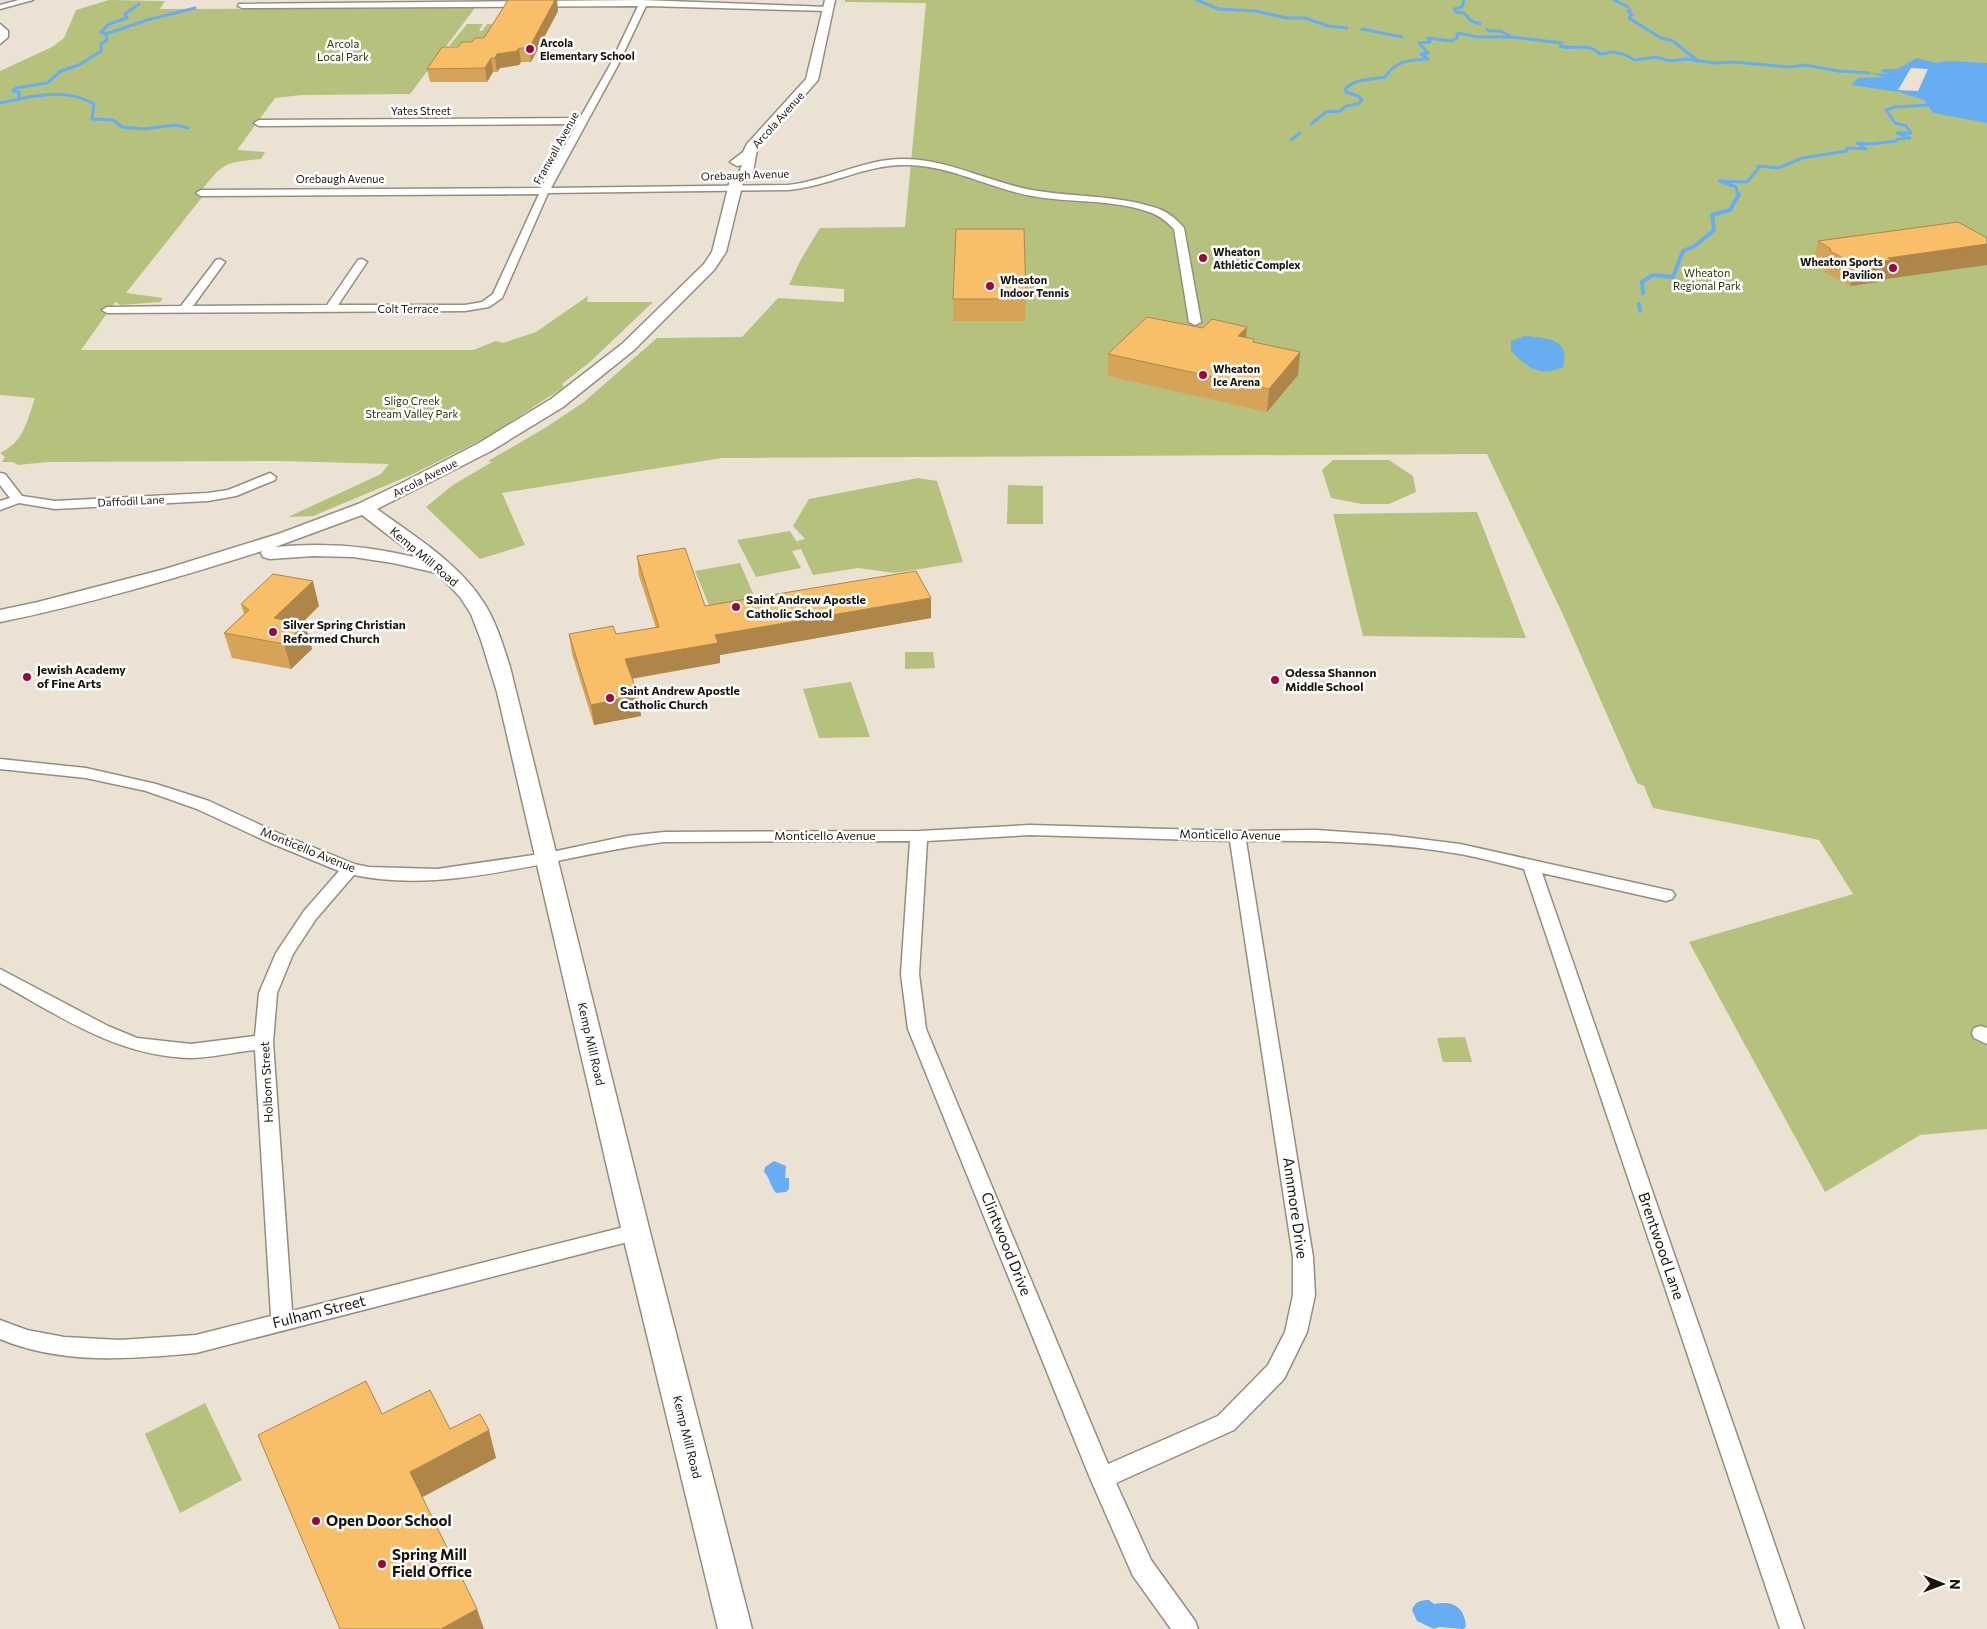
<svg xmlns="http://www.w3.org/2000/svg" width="1987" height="1629" font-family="Commissioner,sans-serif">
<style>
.green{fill:#b6c17d}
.water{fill:#67adf2}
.pier{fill:#ece2d3}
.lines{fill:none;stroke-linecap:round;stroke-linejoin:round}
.stream-far1{stroke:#67adf2;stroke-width:3}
.stream{stroke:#67adf2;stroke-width:4}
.street-casing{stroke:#968d7f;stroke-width:3}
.secondary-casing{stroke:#968d7f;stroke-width:3}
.street{fill:#fff;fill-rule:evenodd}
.secondary{fill:#fff;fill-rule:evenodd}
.wall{fill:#d5a459}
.shaded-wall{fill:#ae8649}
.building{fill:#f8bf68;stroke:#ae8649}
.poi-dot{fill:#a10239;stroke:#fff;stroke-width:2}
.labels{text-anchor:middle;stroke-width:5;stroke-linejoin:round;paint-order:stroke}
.far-poi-label{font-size:11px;font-weight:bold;fill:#18150f;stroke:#fff;text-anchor:start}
.far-park-label{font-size:11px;fill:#2e3309;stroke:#fff}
.far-street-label{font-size:11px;fill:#18150f;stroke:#fff}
.street-label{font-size:12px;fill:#18150f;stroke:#fff}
.poi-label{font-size:12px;font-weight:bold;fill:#18150f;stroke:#fff;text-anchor:start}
.near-street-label{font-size:15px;fill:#18150f;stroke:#fff}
.near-poi-label{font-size:15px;font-weight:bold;fill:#18150f;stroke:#fff;text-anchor:start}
</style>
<rect width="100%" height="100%" fill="#ece2d3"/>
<path class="green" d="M 109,0 L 165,1 L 160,9 L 475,8 L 410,94 L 301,95 L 275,98 L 237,150 L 265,152 L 261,159 C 226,162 223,162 201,191 L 203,196 L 126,293 L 163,298 L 160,302 L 121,305 L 115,302 L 81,350 L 473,350 L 496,341 L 503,343 L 536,332 L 588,296 L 587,302 L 653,302 L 590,362 L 562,384 L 564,387 L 489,436 L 411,475 L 313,516 L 288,517 L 381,474 L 389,464 L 282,461 L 47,462 L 18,465 L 13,462 L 2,462 L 5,457 L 0,453 C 24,442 27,421 35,398 L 0,395 L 0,71 L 52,47 L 64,38 L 76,10 Z
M 845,0 L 1987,0 L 1987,1129 L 1920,1135 L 1825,1192 L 1689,942 L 1853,894 L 1819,840 L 1653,808 L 1644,786 L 1637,783 L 1564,617 L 1487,454 L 722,458 L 502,493 L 525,545 L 480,559 L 426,507 L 453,485 L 492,462 L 488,461 L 545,428 L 584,402 L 657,338 L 742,337 L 778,298 L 844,302 L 844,289 L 789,285 L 800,261 L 820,228 L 905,227 L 926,3 L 845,2 Z
M 467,24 L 483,24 L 479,31 L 482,31 L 487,24 L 503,24 L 489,46 L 449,46 Z
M 1333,460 L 1389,460 L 1413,476 L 1416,492 L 1389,504 L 1362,504 L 1331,498 L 1322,470 Z
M 918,478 L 937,481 L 963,562 L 895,573 L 858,568 L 813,575 L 801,549 L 792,551 L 801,568 L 756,577 L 737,540 L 790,531 L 800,547 L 797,541 L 805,539 L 793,526 L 809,499 Z
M 1008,485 L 1043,486 L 1043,524 L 1007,524 Z
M 1477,512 L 1526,638 L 1363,636 L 1333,514 Z
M 740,563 L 761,612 L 715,620 L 695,571 Z
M 933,652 L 935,668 L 905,669 L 905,652 Z
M 851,682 L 870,737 L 819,738 L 803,689 Z
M 1465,1037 L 1472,1062 L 1443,1062 L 1437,1038 Z
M 205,1403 L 242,1480 L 180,1513 L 145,1434 Z"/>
<path class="water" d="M 1917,58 L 1936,63 L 1948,61 L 1987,63 L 1987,123 L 1933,113 L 1924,100 L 1899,92 L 1851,85 L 1858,78 L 1883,77 L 1869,73 L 1889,74 L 1881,72 L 1883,69 L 1897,69 Z
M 1524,336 C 1546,338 1571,338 1563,367 C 1539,378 1527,367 1511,351 L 1511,341 Z
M 774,1161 L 786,1166 L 785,1178 L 789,1178 L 789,1189 L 786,1192 L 776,1193 C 770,1186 770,1178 764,1172 L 765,1167 Z
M 1429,1600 L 1434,1604 C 1453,1600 1465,1607 1466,1627 L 1463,1629 L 1439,1627 L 1434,1629 L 1417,1621 L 1412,1610 C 1415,1602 1420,1600 1429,1600 Z"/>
<path class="pier" d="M 1911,68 L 1928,69 L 1918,91 L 1898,90 Z"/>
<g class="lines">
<path class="stream-far1" d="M 1197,0 L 1219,9 L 1256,11 L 1287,18 L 1305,18 L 1328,26 L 1347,28
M 1464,0 L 1462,7 L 1454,9 L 1456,12 L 1464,13 L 1471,21 L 1480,24
M 1614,0 L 1628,7
M 1630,10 L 1628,11 L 1632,15 L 1629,18 L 1661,38 L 1673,41 L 1698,61
M 1362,29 L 1402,37
M 1487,29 L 1489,31 L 1500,31 L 1508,35
M 106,34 L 101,32 L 109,24 L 127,18 L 125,14 L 139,4
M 19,99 C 45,94 70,90 94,104 L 92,119 L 113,120 L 122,127 L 144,129 L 175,125 L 188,128
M 0,103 L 19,99 L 19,92 L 13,91 L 16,88 L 47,83 L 61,71 L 79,65 L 101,51 L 101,44 L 107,40 L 106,34 L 147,20 L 195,8
M 1311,124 L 1326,112 L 1340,111 L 1346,106 L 1358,104 L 1362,100 L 1358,96 L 1346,92 L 1345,89 C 1356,78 1371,80 1385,77 C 1396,60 1410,60 1428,59 L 1421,54 L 1428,53 L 1419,43 L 1430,42 L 1428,38 L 1451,41 L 1457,38 L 1458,33 L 1478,37 L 1512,37 L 1562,43 L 1560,46 C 1574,51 1587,41 1600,54 L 1612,52 L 1623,54 L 1635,60 L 1656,57 L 1670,61 L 1686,59 L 1715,63 L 1734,62 L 1789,67 L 1805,65 L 1838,71 L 1869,73
M 1897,139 L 1910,138 L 1897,133 L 1911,133 L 1906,126 L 1895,123 L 1886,110 L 1895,107 L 1929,105
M 1291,140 L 1300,133
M 1738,195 L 1736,187 L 1719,181 L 1747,182 L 1758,169 L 1758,166 L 1778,168 L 1802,158 L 1847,151 L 1847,148 L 1866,149 L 1857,143 L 1871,144 L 1896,141"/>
<path class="stream" d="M 1643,293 L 1642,282 L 1653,275 L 1673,277 L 1683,251 L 1695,246 L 1714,230 L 1712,215 L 1730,210 L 1739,194
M 1639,304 L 1640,311"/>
<g class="street-casing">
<path id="street" d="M 19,0 L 33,0 L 0,9 L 0,5 Z
M 641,0 L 828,7 L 832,9 L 828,11 L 646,6 L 618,65 L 551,188 L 788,185 C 827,181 863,159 903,159 C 948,159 988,182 1032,190 C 1072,197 1114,195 1153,207 C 1165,210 1176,218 1184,228 L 1201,322 L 1195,325 L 1189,322 L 1174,229 C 1167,222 1159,215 1149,212 C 1112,199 1070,203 1032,196 C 988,188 948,164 903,165 C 865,165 827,187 788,190 L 548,193 L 502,298 L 489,307 L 465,311 L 107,313 L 102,310 L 107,307 L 181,306 L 216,260 L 220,259 L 225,262 L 193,306 L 327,305 L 358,260 L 362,259 L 367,262 L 338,305 L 465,305 L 482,302 L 493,294 L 539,194 L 201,196 L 196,193 L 201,190 L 541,188 L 577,124 L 259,126 L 254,123 L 259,120 L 580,118 L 610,65 L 638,6 L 242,8 L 238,6 L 239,4 Z
M 0,24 L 8,31 L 8,37 L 0,44 Z
M 0,473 L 5,474 L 22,496 L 55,501 L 208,493 L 228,490 L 270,473 L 276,477 L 275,480 L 236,496 L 208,501 L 55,509 L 19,503 L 0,510 L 0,501 L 10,498 L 0,485 Z
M 0,759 L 86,768 L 156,784 L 209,801 L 280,834 L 354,864 L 369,867 L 437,869 L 547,853 L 627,836 L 664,832 L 919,831 L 1030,825 L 1237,831 L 1316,830 L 1388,835 L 1460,844 L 1672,891 L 1675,895 L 1672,899 L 1666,901 L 1542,873 L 1804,1629 L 1780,1629 L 1524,869 C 1503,864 1482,858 1460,854 C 1390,842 1318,840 1246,841 L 1313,1257 L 1315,1295 L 1307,1332 L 1284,1379 L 1234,1430 L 1116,1483 L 1151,1560 L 1195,1621 L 1198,1629 L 1171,1629 L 1133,1576 L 1090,1478 L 908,1029 L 901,974 L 910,841 L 664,842 C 566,853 451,896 354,875 L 316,919 L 293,954 L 277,993 L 273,1042 L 292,1311 L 636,1224 L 643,1226 L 646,1232 L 643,1238 L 196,1353 C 130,1359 62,1365 0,1339 L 0,1320 L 27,1330 L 64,1337 L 120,1340 L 196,1335 L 271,1316 L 255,1050 C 234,1052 211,1058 190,1058 C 117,1056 61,1017 0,983 L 0,969 L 108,1026 L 137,1038 L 191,1044 L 255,1036 L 259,993 L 276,953 L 304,911 L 339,871 L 268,842 L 197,809 L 146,791 L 86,778 L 0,769 ZM 1030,835 L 1230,841 L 1293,1257 L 1293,1295 L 1285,1332 L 1268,1365 L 1218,1416 L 1108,1464 L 926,1029 L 919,974 L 927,841 Z
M 1981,1026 L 1987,1028 L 1987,1044 L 1974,1038 L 1972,1033 L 1974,1028 Z"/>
</g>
<g class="secondary-casing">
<path id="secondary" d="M 825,0 L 835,0 L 818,80 L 758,148 C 753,160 757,176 743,182 L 726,252 L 714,270 L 634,350 L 563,407 L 491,451 L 377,509 C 414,536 459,563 484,603 C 496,622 503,645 510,667 L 650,1232 L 752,1629 L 718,1629 L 622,1232 L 497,692 L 481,640 L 471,614 L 460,597 L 437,573 L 393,563 L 353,557 L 313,556 L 270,559 L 263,557 L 261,553 L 262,551 C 176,578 89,604 0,622 L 0,610 L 38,602 L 165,569 L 281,533 L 358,504 L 402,483 L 479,443 L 551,399 L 622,344 L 704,264 L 712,252 L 730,180 L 738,175 L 742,165 L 737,166 L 730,162 L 743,152 L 747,144 L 806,79 ZM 362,515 L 418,558 C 371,546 324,542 275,547 Z"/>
</g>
<use href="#street" class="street"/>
<use href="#secondary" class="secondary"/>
</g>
<path class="wall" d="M 508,0 L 557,0 L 558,11 L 531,62 L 521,62 L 519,65 L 500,68 L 497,72 L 493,72 L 487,82 L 430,82 L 427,69 L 458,47 L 484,38 Z
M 1818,241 L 1886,279 L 1885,281 L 1850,286 L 1824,272 L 1825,270 L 1813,262 Z
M 953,299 L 1026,299 L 1025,321 L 954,321 Z
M 1246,338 L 1254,339 L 1254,342 L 1300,352 L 1298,375 L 1267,412 L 1108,376 L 1108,354 Z
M 637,556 L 705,606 L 931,618 L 720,655 L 720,663 L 632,679 L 638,695 L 641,716 L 594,725 L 572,654 L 569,634 L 616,634 L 656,628 L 639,576 Z
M 241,604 L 319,606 L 302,623 L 305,624 L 312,649 L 291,669 L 232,658 L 224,633 L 244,614 Z"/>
<path class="shaded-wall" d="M 555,0 L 557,0 L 558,11 L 531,62 L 529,48 Z
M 519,48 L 521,62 L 519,65 L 500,68 L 497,72 L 495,58 L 497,54 Z
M 491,58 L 493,72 L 487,82 L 485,68 Z
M 1987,244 L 1987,265 L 1886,279 L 1885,281 L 1850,286 L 1856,265 L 1888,258 Z
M 1247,327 L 1245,349 L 1238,336 Z
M 1300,352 L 1298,375 L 1267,412 L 1269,389 Z
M 313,581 L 319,606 L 281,644 L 274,618 Z
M 931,598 L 931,618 L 720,655 L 720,663 L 628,679 L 625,659 L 715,635 Z
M 305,624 L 312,649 L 291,669 L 284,644 Z
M 638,695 L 641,716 L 594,725 L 591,705 Z
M 489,1430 L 496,1458 L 419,1499 L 410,1472 Z
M 477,1609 L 484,1629 L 441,1629 Z"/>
<path class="building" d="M 508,0 L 555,0 L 529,48 L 519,48 L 517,51 L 497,54 L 495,58 L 491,58 L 485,68 L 427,69 L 442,47 L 458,47 L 462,42 L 472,42 L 475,38 L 484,38 Z
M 1958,222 L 1987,238 L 1987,244 L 1888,258 L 1892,260 L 1856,265 L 1830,251 L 1831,249 L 1818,241 Z
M 956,229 L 1024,229 L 1026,299 L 953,299 Z
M 1147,317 L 1203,328 L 1212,319 L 1247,327 L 1238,336 L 1254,339 L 1253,342 L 1300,352 L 1269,389 L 1108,354 Z
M 685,548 L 705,606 L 916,571 L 931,598 L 715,635 L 718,643 L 625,659 L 638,695 L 591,705 L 569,634 L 613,626 L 616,634 L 659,627 L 637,556 Z
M 273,574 L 313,581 L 274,618 L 305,624 L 284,644 L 224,633 L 249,610 L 241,604 Z
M 366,1381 L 382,1414 L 430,1390 L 450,1429 L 480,1414 L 489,1430 L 410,1472 L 477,1609 L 441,1629 L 340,1629 L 258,1435 Z"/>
<g class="poi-dot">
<circle cx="530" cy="49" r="5"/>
<circle cx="1203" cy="258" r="5"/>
<circle cx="1893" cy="268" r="5"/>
<circle cx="990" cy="286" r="5"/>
<circle cx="1203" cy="375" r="5"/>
<circle cx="736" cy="607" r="5"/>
<circle cx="273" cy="632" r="5"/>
<circle cx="27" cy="677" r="5"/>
<circle cx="1275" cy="680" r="5"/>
<circle cx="610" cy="698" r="5"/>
<circle cx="316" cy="1521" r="5"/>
<circle cx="382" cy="1564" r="5"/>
</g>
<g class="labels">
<g class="far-poi-label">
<text x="540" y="47">Arcola<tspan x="540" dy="13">Elementary School</tspan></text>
<text x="1213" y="256">Wheaton<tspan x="1213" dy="13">Athletic Complex</tspan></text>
<text x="1883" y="266" text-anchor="end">Wheaton Sports<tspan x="1883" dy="13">Pavilion</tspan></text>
<text x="1000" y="284">Wheaton<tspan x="1000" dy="13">Indoor Tennis</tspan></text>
<text x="1213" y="373">Wheaton<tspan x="1213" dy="13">Ice Arena</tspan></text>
</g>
<g class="far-park-label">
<text x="343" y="48">Arcola<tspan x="343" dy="13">Local Park</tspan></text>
<text x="1707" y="277">Wheaton<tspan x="1707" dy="13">Regional Park</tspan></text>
<text x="412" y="405">Sligo Creek<tspan x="412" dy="13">Stream Valley Park</tspan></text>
</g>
<g class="far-street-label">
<text x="421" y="115">Yates Street</text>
<text transform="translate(778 120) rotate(-48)" y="4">Arcola Avenue</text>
<text transform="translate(556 148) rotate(-61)" y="4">Franwall Avenue</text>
<text transform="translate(745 175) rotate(-2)" y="4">Orebaugh Avenue</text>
<text x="340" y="183">Orebaugh Avenue</text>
<text x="408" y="313">Colt Terrace</text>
<text transform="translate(425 478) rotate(-27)" y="4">Arcola Avenue</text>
<text transform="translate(131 501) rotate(-3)" y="4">Daffodil Lane</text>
</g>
<g class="street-label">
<text transform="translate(424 557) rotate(40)" y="4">Kemp Mill Road</text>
<text transform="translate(1230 835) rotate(1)" y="4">Monticello Avenue</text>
<text x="825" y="840">Monticello Avenue</text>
<text transform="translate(308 850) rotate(22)" y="4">Monticello Avenue</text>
<text transform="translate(591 1044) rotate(77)" y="4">Kemp Mill Road</text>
<text transform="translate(267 1082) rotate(-93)" y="4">Holborn Street</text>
<text transform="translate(687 1437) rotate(76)" y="4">Kemp Mill Road</text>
</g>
<g class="poi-label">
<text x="746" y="604">Saint Andrew Apostle<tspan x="746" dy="14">Catholic School</tspan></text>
<text x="283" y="629">Silver Spring Christian<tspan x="283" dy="14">Reformed Church</tspan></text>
<text x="37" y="674">Jewish Academy<tspan x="37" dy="14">of Fine Arts</tspan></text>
<text x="1285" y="677">Odessa Shannon<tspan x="1285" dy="14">Middle School</tspan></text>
<text x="620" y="695">Saint Andrew Apostle<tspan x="620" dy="14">Catholic Church</tspan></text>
</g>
<g class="near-street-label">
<text transform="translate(1295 1208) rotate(82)" y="5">Annmore Drive</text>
<text transform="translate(1006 1244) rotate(68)" y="5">Clintwood Drive</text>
<text transform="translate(1661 1246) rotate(71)" y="5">Brentwood Lane</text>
<text transform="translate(319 1312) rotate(-14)" y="5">Fulham Street</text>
</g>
<g class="near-poi-label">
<text x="326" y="1526">Open Door School</text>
<text x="392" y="1560">Spring Mill<tspan x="392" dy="17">Field Office</tspan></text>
</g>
</g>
<g transform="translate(1942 1584) rotate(91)" stroke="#ffffff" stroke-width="4" paint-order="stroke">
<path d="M0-4L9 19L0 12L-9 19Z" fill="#18150f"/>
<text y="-8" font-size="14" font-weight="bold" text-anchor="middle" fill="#18150f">N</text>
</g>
</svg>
